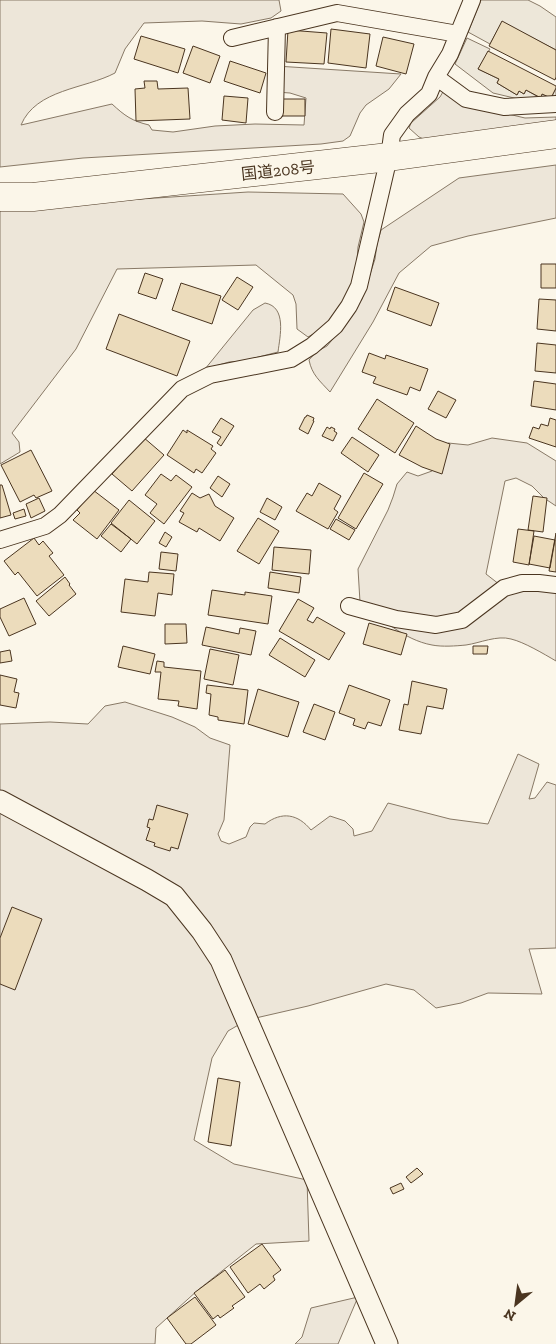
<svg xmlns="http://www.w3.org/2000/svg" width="556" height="1344" font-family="'Zilla Slab','Noto Sans JP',serif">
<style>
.green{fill:#ede6d9;stroke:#887966}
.parking{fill:#ede7d9;stroke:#887966}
.building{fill:#ecdcbc;stroke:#4a3520}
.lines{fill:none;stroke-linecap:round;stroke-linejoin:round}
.minor-casing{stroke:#4a3520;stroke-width:18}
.tertiary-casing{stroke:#4a3520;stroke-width:23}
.trunk-casing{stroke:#4a3520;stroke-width:29}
.minor{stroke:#fbf6e9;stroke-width:16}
.tertiary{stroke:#fbf6e9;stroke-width:21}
.trunk{stroke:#fbf6e9;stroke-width:28}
.labels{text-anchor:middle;stroke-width:4;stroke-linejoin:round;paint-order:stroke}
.street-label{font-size:16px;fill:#4a3520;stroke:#fbf6e9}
</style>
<rect width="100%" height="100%" fill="#fbf6e9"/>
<path class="green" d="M 0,0 L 279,0 L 281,11 L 271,18 L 241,24 L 202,21 L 144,23 L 125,49 L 115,73 C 85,89 36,89 21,125 L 112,104 C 125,116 132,121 149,125 L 152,130 L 173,132 L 215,126 L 255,124 L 304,125 L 306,98 L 290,93 L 276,92 L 276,66 L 401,74 L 389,89 L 366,105 L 360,113 L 350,136 L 343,141 L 321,144 L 83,158 L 0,167 Z
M 456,81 L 467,93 L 504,113 L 525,118 L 556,117 L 556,128 L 424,139 L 419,137 L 409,128 L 411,123 L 440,97 L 448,83 L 453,85 Z
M 556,165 L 556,218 L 468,236 L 431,246 L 399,273 L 373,322 L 330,392 C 320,381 312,375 309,360 L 316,352 L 327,346 L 346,323 L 362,299 L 375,259 L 377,244 L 381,230 L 459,178 Z
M 248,192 L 343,194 L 361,214 L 364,222 L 358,247 L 356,275 L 340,309 L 320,330 L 308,337 L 297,329 L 296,304 L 293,295 L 256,265 L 117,269 L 76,349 L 12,433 L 19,442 L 20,452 L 0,464 L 0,205 L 34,206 Z
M 265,303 C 287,307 280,336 278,352 L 243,361 L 229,362 L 205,369 L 253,310 Z
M 492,438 L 527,443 L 556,461 L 556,506 L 544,498 L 532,486 L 516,478 L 505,481 L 486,574 L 504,588 L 556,585 L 556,661 C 544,654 524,642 511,639 C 497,635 480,643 466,645 C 456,646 442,647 432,645 C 404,640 381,618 360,602 L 358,569 L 388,510 L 393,497 L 397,484 L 407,472 L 418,476 L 432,471 L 448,443 L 468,445 Z
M 125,702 L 172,717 L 195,727 L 210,738 L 230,745 L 224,820 L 218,834 L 221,841 L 229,844 L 246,837 L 250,827 L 254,823 L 265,824 C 282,811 298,814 311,830 L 330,816 L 345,821 L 353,829 L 354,836 L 372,831 L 388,803 L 450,819 L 488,824 L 518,754 L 539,764 L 529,799 L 535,798 L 547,782 L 556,785 L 556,948 L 529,949 L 542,994 L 488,993 L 461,1003 L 436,1008 L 414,990 L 386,984 L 308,1006 L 247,1020 L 228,1031 L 212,1058 L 194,1140 L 234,1164 L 307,1180 L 309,1241 L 256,1244 L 198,1290 L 156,1328 L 155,1344 L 0,1344 L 0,724 L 50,722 L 88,724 L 105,706 Z
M 358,1297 L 338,1344 L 295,1344 L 302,1337 L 311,1308 Z"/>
<path class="parking" d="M 481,0 L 528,0 L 540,6 L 556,17 L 556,50 L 502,22 L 490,44 L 468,32 Z
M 467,38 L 490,49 L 478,69 L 499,79 L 497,83 L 517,95 L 519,91 L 524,94 L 526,90 L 540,98 L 542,94 L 551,98 L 556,88 L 556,100 L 531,102 L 493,93 L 455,64 Z"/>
<path class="building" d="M 502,21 L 556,50 L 556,77 L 555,80 L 489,46 Z
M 331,29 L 370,34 L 366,68 L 328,63 Z
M 288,30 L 327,33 L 324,64 L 286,62 Z
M 141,36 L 185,49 L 178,73 L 134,59 Z
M 383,37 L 414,44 L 406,74 L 376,66 Z
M 193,46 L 220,56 L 210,83 L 183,73 Z
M 488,51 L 556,86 L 556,88 L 551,98 L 542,94 L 541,98 L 526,90 L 524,94 L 519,91 L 517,95 L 497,83 L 499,79 L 478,69 Z
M 230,61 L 266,73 L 260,93 L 224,81 Z
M 144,81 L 157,81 L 158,89 L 188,88 L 190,119 L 136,121 L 135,89 L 145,88 Z
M 224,96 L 248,98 L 246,123 L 222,120 Z
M 281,99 L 305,99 L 305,116 L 281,116 Z
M 541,264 L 556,264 L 556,288 L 541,288 Z
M 145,273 L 163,279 L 156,299 L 138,293 Z
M 237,277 L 253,287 L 238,310 L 222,300 Z
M 181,283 L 221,296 L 212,324 L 172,310 Z
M 395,287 L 439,303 L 431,326 L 387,310 Z
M 539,299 L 556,300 L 556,331 L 537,329 Z
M 119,314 L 190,341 L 177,376 L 106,349 Z
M 537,343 L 556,345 L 556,373 L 535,371 Z
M 369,353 L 385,359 L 386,355 L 428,369 L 420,391 L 410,387 L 407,395 L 373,383 L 376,377 L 362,372 Z
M 534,381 L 556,384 L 556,410 L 531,406 Z
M 438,391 L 456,400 L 446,418 L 428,409 Z
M 377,399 L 414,423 L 395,453 L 358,429 Z
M 307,415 L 314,418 L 313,421 L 314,421 L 308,434 L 299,429 L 305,417 L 306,417 Z
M 221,418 L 234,426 L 221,446 L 217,443 L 221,437 L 212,432 Z
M 550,418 L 556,420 L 556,447 L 529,438 L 533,427 L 539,429 L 541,424 L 548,426 Z
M 416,426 L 436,439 L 450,444 L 442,474 L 422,467 L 399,455 Z
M 327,427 L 330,429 L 331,427 L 335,429 L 334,431 L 337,433 L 333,441 L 322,436 Z
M 183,430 L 187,433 L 187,430 L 213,446 L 211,449 L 216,453 L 202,473 L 196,469 L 194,473 L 167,455 Z
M 143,437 L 164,455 L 132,491 L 112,474 Z
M 352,437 L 379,455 L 368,472 L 341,453 Z
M 31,450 L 52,491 L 36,498 L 34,495 L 20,502 L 1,465 Z
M 364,473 L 383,484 L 356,529 L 338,518 Z
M 161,474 L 171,481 L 176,475 L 192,487 L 164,524 L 150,513 L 157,504 L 145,495 Z
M 218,476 L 230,484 L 222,497 L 210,488 Z
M 319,483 L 341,496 L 334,509 L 338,512 L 328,529 L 296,511 L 307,493 L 312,496 Z
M 0,485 L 2,485 L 11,515 L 0,518 Z
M 93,490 L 119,510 L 97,539 L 73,520 L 80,513 L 77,510 Z
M 192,493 L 200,498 L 209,494 L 215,506 L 234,518 L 220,541 L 199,528 L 197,532 L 179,522 L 184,513 L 180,511 Z
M 533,496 L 547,498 L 543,532 L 528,530 Z
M 39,498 L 45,511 L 31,518 L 26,504 Z
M 267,498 L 282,507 L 275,520 L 260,512 Z
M 129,500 L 155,521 L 137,544 L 111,523 Z
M 24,509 L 26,516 L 15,519 L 13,513 Z
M 258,518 L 279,531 L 259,564 L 237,551 Z
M 336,519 L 355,530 L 349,540 L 330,529 Z
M 111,524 L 131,539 L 121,552 L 101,536 Z
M 518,529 L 534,531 L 529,565 L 513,562 Z
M 165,532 L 172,537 L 166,547 L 159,543 Z
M 556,533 L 556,572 L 549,571 Z
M 534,536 L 555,540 L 550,568 L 529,564 Z
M 34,538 L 39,545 L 43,541 L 53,553 L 49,556 L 64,575 L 37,596 L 18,572 L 15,575 L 4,561 Z
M 274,547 L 311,550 L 309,574 L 272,570 Z
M 161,552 L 178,554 L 176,571 L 159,569 Z
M 149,572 L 174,574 L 172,595 L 158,593 L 155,616 L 121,612 L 125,579 L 148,582 Z
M 270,572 L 301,577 L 299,593 L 268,588 Z
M 65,577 L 70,584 L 69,585 L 76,594 L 49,616 L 36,601 Z
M 212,590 L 245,595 L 245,592 L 272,596 L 268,624 L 208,615 Z
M 24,598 L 36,624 L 9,636 L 0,617 L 0,609 Z
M 298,599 L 314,608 L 307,620 L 313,623 L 317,617 L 345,633 L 329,660 L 279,631 Z
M 369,623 L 407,634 L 401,655 L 363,644 Z
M 165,624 L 186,624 L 187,643 L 165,644 Z
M 206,627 L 239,634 L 240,628 L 256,631 L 251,655 L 202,645 Z
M 280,638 L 315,660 L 305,677 L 269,655 Z
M 123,646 L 155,654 L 150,674 L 118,667 Z
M 473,646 L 488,646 L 487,654 L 473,654 Z
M 210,649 L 239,655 L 233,685 L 204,679 Z
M 10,650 L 12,661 L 0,663 L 0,652 Z
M 157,661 L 164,662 L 164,667 L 201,671 L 197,709 L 178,706 L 179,701 L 158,699 L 161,672 L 155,672 Z
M 0,675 L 17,679 L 14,692 L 19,693 L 16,708 L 0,705 Z
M 412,681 L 447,689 L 443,709 L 427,706 L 421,734 L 399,730 L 404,704 L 408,705 Z
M 207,685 L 248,690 L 244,724 L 218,720 L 218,717 L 209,715 L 211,694 L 206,693 Z
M 349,685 L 390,700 L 381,726 L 368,722 L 365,729 L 353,725 L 355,719 L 339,713 Z
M 258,689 L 299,702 L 288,737 L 248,724 Z
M 314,704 L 335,712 L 325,740 L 303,732 Z
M 157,805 L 188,814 L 178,849 L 171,847 L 170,851 L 154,846 L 155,843 L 146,840 L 150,828 L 147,827 L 149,819 L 153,820 Z
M 12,907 L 42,919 L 15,990 L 0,984 L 0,938 Z
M 218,1078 L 240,1082 L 231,1146 L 208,1142 Z
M 417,1168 L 423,1174 L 411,1183 L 406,1177 Z
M 401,1183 L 404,1189 L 393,1194 L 390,1188 Z
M 262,1244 L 281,1270 L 273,1276 L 275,1280 L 264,1289 L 260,1284 L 248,1293 L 230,1267 Z
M 225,1270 L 245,1297 L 232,1306 L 234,1308 L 220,1318 L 218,1315 L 213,1319 L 194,1293 Z
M 195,1297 L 216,1325 L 191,1344 L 186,1344 L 167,1318 Z"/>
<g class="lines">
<g class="minor-casing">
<path id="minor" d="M 232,38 L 337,13 L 458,34
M 436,77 L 466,99 L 504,107 L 556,104
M 275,112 L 277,27
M 0,540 L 45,526 L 60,515 L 182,389 L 210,375 L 291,359 L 312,346 L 335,326 L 349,306 L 359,286 L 389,157 L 392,135 L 407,114 L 429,94 L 436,77 L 450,54 L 472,0
M 349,606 L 396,619 L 436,625 L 462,620 L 504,588 L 522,583 L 539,583 L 556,585"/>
</g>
<g class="tertiary-casing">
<path id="tertiary" d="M 0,801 L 147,880 L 174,896 L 202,931 L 221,960 L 387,1344"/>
</g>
<g class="trunk-casing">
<path id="trunk" d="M 0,197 L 33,197 L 389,157 L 556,134"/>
</g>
<use href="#minor" class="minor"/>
<use href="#tertiary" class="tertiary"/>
<use href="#trunk" class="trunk"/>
</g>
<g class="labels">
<g class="street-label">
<text transform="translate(278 170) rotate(-6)" y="6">国道208号</text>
</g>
</g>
<g transform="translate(516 1304) rotate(209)" stroke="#fbf6e9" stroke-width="4" paint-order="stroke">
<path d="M0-4L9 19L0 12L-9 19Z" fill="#4a3520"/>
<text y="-8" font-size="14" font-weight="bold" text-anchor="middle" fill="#4a3520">N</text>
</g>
</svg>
